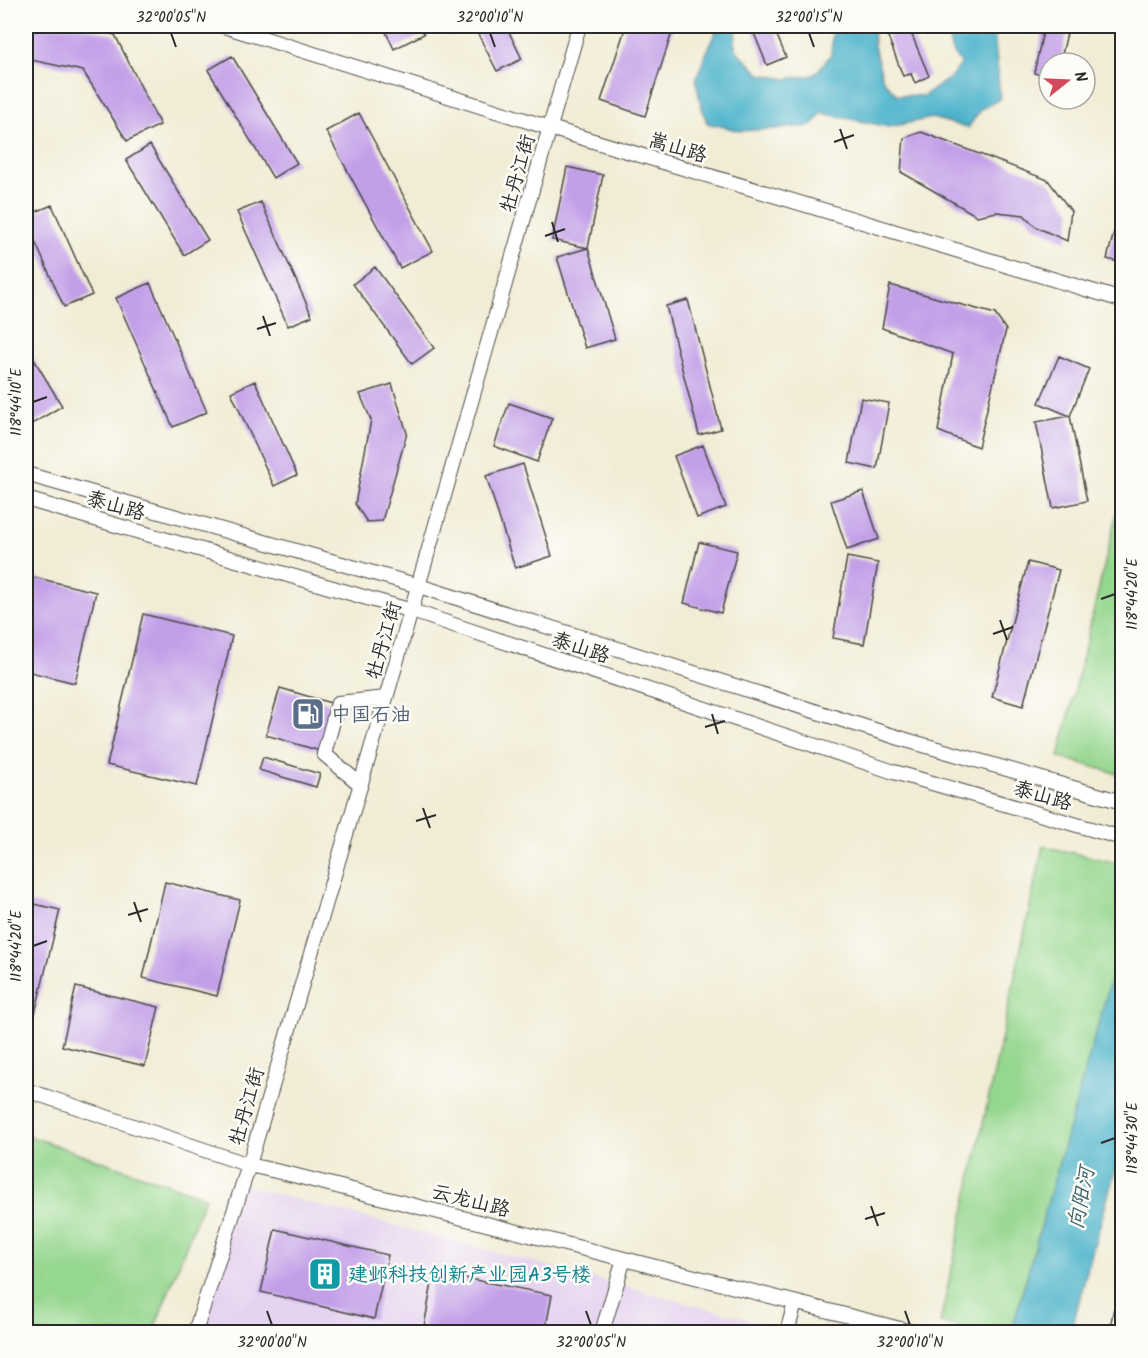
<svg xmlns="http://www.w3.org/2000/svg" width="1148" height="1358" font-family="Kalam,'LXGW WenKai TC',sans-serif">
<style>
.built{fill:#e6d3f0}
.green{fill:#95d78e;stroke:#60815c;stroke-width:1.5}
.water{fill:#4cb3cb;stroke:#3c6f7b;stroke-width:1.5}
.building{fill:#c2a0e8}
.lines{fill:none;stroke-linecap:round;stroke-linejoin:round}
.minor-casing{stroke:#494844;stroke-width:16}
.major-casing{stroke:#494844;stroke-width:19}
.minor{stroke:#fff;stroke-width:14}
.major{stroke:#fff;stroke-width:16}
.ticks{fill:none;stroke:#2b2b2b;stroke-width:2}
.labels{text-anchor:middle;stroke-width:5;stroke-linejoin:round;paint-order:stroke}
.street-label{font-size:20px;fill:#2b2b2b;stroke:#fdfcf7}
.service-label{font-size:20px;fill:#4e5e75;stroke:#fdfcf7;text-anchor:start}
.culture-label{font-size:20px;fill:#0d838f;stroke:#fdfcf7;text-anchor:start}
.water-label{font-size:21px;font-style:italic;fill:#38616b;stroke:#fdfcf7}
.neatline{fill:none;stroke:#2b2b2b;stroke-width:2}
.ticks-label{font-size:15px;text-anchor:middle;fill:#2b2b2b}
</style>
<rect width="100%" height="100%" fill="#fdfcf7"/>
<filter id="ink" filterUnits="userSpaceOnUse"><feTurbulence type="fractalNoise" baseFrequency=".0167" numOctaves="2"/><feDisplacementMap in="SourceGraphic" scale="12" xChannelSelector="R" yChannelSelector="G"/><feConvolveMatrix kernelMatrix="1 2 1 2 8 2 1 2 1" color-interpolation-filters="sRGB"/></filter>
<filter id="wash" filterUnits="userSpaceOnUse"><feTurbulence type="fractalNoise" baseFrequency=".008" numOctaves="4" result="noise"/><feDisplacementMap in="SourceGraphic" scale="24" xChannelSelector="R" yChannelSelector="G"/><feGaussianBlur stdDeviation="1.35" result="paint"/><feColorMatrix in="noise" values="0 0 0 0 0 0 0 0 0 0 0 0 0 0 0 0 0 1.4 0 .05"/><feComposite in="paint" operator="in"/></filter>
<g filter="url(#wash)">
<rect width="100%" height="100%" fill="#f1ecd5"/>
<path class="built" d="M 242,1185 L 797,1332 L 195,1332 Z"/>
<path class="green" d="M 1122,490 L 1122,775 L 1059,757 Z
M 1043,846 L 1122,864 L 1122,933 L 1035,1332 L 987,1332 L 940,1323 Z
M 26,1135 L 205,1197 L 153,1332 L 26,1332 Z"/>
<path class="water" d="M 718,26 L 736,26 L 735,49 L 760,74 L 786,79 L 814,75 L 831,55 L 833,26 L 873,26 L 874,46 L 883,80 L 897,95 L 923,96 L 950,78 L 961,63 C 949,53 949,40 948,26 L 991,26 L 994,30 L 1000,99 L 981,109 L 968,128 L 932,118 L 889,127 L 822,113 L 812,126 L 741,131 L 707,123 L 700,102 L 696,78 Z
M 1122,940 L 1122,1147 L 1088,1267 L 1071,1332 L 1011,1332 Z"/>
<g id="blocks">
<path class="building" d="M 26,26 L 80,26 L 115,35 L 160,125 L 127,141 L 83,71 L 26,59 Z
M 383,26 L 420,26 L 424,34 L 394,49 Z
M 474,26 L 506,26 L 522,59 L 497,71 Z
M 626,26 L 674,26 L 645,116 L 601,101 Z
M 751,26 L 773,26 L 786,57 L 767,65 Z
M 897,26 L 910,26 L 909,28 L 929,76 L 915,83 L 911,74 L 903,76 L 887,34 L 903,28 Z
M 1044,27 L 1044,26 L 1047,26 L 1067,33 L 1060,63 L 1049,63 L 1049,78 L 1034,73 Z
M 232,56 L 297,163 L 273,178 L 208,70 Z
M 359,113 L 433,251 L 400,268 L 326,131 Z
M 921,132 L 1048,180 L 1071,211 L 1067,241 L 1036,227 L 1024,215 L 997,212 L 977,216 L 901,172 L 904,138 Z
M 150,145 L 208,240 L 184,255 L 126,160 Z
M 567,167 L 603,175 L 588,248 L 552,240 Z
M 1122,201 L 1122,263 L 1107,259 Z
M 261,202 L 312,316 L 288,326 L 237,212 Z
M 52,205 L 92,295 L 64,307 L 26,221 L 26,216 Z
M 588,248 L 615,339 L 585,348 L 557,257 Z
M 375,267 L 434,348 L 412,364 L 353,284 Z
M 150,283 L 207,412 L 173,427 L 116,298 Z
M 890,285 L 995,314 L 1006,330 L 978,447 L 938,431 L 953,354 L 882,328 Z
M 688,300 L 721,429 L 699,435 L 666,306 Z
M 26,346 L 62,406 L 32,424 L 26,414 Z
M 1059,356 L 1089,369 L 1070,416 L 1039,403 Z
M 255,381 L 297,475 L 274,486 L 231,392 Z
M 392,384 L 407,433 L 382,521 L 367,522 L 355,504 L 371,420 L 360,394 Z
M 861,398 L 889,403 L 877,469 L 849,463 Z
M 509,403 L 552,418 L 537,462 L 494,446 Z
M 1070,416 L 1087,501 L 1053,508 L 1036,422 Z
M 703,445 L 726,507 L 697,518 L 674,456 Z
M 523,464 L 552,556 L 515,568 L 486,476 Z
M 863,491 L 879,539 L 847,550 L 831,501 Z
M 699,542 L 737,551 L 721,613 L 684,603 Z
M 847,557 L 878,563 L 864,644 L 833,638 Z
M 1028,562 L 1059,570 L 1023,706 L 992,697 Z
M 33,577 L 96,592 L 75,683 L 26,671 L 26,609 Z
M 143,614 L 232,636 L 197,786 L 107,765 Z
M 280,688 L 341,706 L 327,753 L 266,735 Z
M 263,757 L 320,774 L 316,787 L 259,770 Z
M 165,882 L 240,900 L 217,996 L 143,978 Z
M 26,902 L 60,910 L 30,1034 L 26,1032 Z
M 76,987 L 159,1007 L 145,1066 L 62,1046 Z
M 275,1229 L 388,1255 L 374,1319 L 261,1292 Z
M 434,1272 L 552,1295 L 545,1332 L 423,1332 Z"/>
</g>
</g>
<g filter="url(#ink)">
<use href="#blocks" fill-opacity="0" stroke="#494844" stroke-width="1.5"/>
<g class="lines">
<g class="minor-casing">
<path id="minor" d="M 224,26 L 550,128 L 1122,300
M 26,474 L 419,586 L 906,740 L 1122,802
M 26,499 L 412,611 L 894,772 L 1122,838
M 361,785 L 324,754 L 338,703 L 386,698
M 26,1090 L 249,1165 L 289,1174 L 912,1332
M 195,1332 L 249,1165 L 386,698 L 579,26
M 602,1332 L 624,1259
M 787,1332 L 795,1303"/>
</g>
<g class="major-casing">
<path id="major" d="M 1118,1332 L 1122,1312"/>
</g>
<use href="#minor" class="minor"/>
<use href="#major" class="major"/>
</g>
</g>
<path class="ticks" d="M 171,33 L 176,47M 490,33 L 495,47M 809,33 L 814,47M 840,129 L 847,149M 834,142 L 854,135M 552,222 L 558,242M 545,236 L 565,229M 263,316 L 270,336M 257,329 L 276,323M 33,402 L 47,397M 1101,599 L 1115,594M 1000,620 L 1007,640M 993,634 L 1013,627M 712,714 L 718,734M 705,727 L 725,721M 423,808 L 430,828M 416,821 L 436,815M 134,902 L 141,922M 128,915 L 148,909M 33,946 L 47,941M 1101,1143 L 1115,1138M 871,1206 L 878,1226M 865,1219 L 885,1213M 267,1311 L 272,1325M 586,1311 L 591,1325M 905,1311 L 910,1325"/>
<defs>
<g id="fuel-square" transform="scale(1.725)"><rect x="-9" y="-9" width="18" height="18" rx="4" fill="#5c6f8a" stroke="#fdfcf7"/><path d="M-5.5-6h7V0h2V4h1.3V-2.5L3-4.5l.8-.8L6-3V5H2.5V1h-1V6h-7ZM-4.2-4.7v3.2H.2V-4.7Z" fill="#fff"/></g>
<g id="building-square" transform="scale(1.725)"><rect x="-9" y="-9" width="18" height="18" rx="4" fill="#0f9aa8" stroke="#fdfcf7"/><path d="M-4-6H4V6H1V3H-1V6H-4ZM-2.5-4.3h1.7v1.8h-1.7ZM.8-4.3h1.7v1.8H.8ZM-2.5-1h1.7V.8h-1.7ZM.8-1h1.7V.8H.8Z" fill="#fff"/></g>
</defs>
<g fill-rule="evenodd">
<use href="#fuel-square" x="308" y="714"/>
<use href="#building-square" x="325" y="1274"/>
</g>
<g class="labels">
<g class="street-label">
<text transform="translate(678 147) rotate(17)" y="7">嵩山路</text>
<text transform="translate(517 173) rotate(-74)" y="7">牡丹江街</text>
<text transform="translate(116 505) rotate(16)" y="7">泰山路</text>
<text transform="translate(383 640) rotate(-74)" y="7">牡丹江街</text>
<text transform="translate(581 647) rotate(18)" y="7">泰山路</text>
<text transform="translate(1043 795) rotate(16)" y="7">泰山路</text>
<text transform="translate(246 1106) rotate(-74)" y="7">牡丹江街</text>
<text transform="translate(471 1200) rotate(14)" y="7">云龙山路</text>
</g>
<g class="service-label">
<text x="331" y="721">中国石油</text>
</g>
<g class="culture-label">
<text x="348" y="1281">建邺科技创新产业园A3号楼</text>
</g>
<g class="water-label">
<text transform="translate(1081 1198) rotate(-79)" y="7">向阳河</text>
</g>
</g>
<rect width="1148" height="1358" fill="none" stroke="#fdfcf7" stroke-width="66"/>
<g transform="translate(1067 81) rotate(72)"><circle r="28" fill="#fdfcf7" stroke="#a9a8a5" stroke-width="1.5"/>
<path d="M0-4.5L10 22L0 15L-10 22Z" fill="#d1495b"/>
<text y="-9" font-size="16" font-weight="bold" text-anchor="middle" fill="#2b2b2b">N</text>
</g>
<rect x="33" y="33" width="1082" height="1292" class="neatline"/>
<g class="ticks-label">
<text x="171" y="22">32°00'05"N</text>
<text x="490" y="22">32°00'10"N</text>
<text x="809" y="22">32°00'15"N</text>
<text transform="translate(16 402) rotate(-90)" y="5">118°44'10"E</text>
<text transform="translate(1132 594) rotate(-90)" y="5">118°44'20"E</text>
<text transform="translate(16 946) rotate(-90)" y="5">118°44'20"E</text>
<text transform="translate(1132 1138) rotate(-90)" y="5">118°44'30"E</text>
<text x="272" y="1347">32°00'00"N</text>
<text x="591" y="1347">32°00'05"N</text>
<text x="910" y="1347">32°00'10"N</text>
</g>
</svg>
